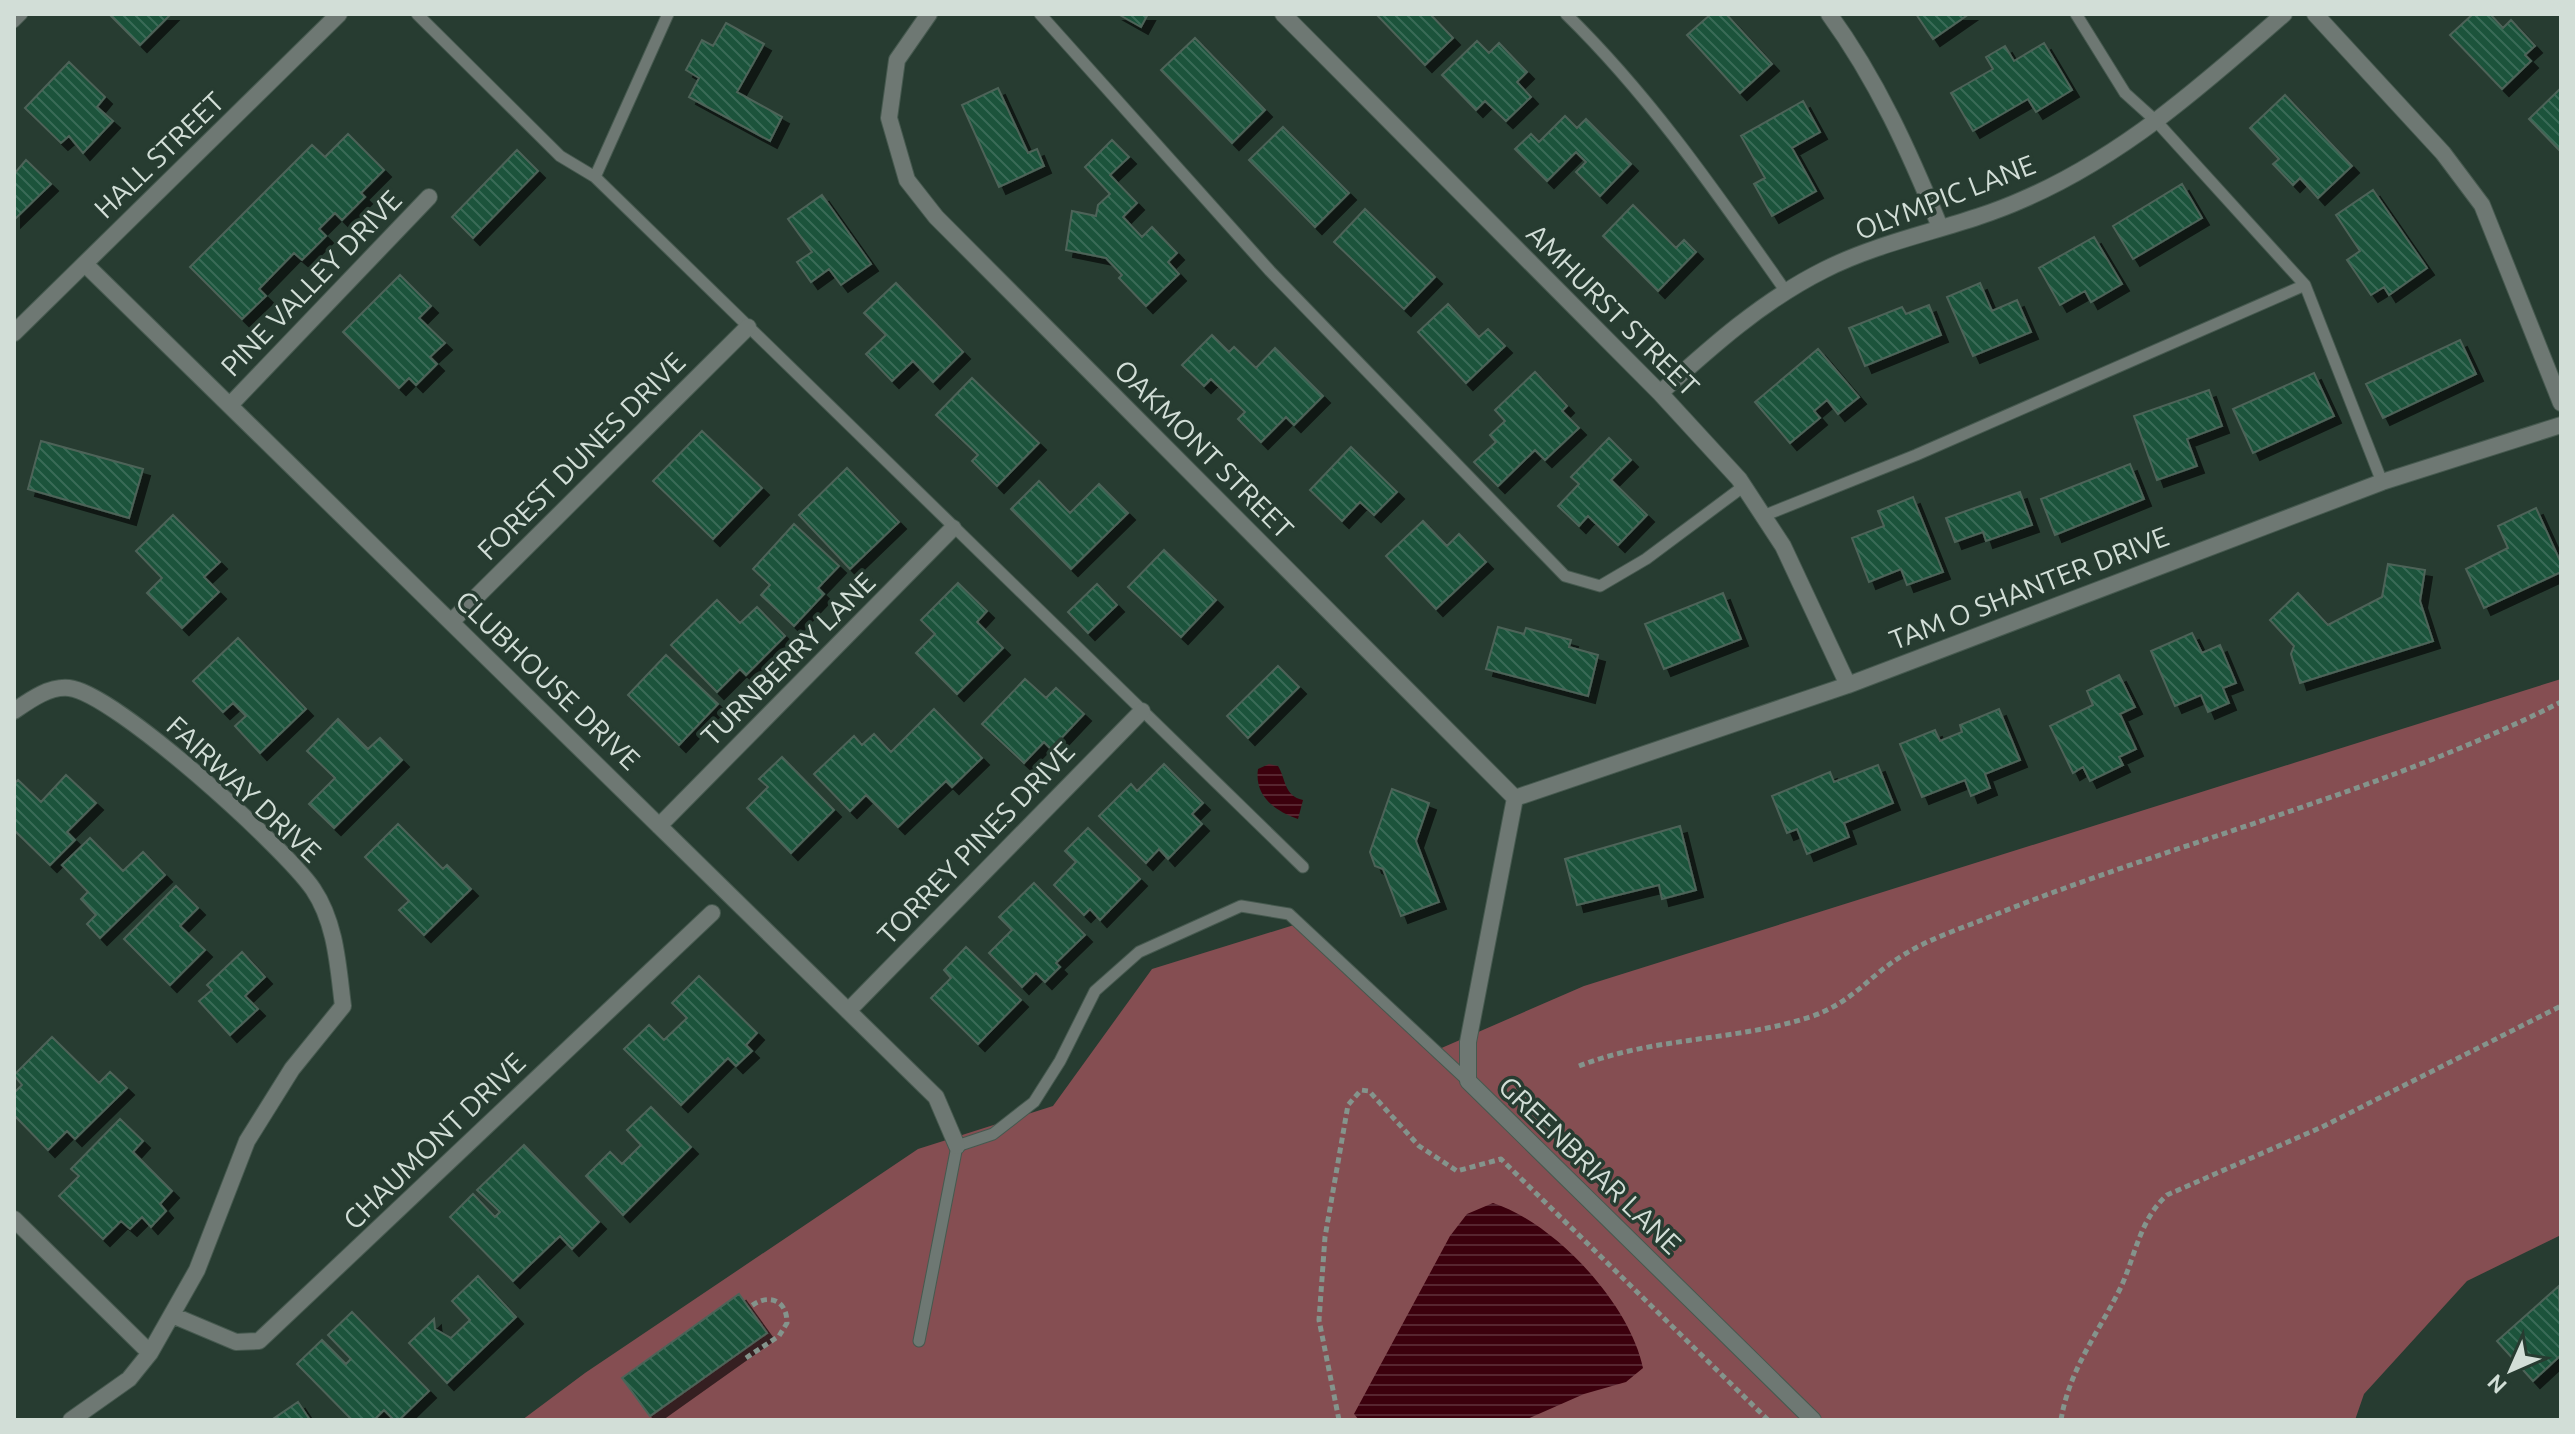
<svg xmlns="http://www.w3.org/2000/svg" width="2575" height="1434" font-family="Ubuntu,sans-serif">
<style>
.grass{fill:#854e52}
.water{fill:url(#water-rules)}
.building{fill:url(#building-back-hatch);stroke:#4e6459;stroke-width:2;filter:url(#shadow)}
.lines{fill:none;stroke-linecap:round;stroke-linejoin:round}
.service-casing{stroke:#46594f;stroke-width:13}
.minor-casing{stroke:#46594f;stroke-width:18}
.tertiary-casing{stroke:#46594f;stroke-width:18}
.path{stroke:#84948c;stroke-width:5;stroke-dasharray:6 4;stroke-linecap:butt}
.service{stroke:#6e7873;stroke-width:11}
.minor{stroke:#6e7873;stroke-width:16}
.tertiary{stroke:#6e7873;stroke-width:16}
.labels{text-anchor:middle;stroke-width:7;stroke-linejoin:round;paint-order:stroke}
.street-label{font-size:28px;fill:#d2ded7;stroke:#273c31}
</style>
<defs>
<pattern id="water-rules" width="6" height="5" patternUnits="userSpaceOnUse" patternTransform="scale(2)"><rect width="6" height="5" fill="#3c000d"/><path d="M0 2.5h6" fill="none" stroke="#572530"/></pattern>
<pattern id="building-back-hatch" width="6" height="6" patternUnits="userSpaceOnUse" patternTransform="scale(2)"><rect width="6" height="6" fill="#1a533b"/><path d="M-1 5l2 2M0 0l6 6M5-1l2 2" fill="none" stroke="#3a6b57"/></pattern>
<filter id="shadow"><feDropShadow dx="7" dy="7" stdDeviation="0" flood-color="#0009"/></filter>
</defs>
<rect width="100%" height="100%" fill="#273c31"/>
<path class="grass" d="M 2561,679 L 2561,1235 L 2467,1281 L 2364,1394 L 2355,1420 L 522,1420 L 585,1373 L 918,1149 L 1053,1106 L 1152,969 L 1294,925 L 1430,1053 L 1584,986 Z"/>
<path class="water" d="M 1269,764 L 1278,766 C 1286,779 1284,796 1303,800 L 1298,819 C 1275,811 1254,796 1258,769 Z
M 1493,1203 C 1555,1223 1630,1304 1643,1368 L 1626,1382 L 1584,1394 L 1525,1420 L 1359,1420 L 1354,1414 L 1450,1236 L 1467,1214 Z"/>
<path class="building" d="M 109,14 L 171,14 L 140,45 Z
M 1118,14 L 1148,14 L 1141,27 Z
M 1376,14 L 1430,14 L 1453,38 L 1425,65 Z
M 1711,14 L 1726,14 L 1772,64 L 1740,93 L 1687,35 Z
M 1916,14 L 1969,14 L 1933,39 Z
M 2473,14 L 2490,14 L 2503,28 L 2511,20 L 2535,46 L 2525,55 L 2531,61 L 2502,89 L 2450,35 Z
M 726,23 L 764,44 L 737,92 L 782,117 L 770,141 L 689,97 L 699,78 L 686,70 L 702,40 L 713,46 Z
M 1195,38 L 1265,110 L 1232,143 L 1161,70 Z
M 1477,41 L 1489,53 L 1499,43 L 1527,72 L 1517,82 L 1531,97 L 1506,121 L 1485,101 L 1476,110 L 1442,75 Z
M 2044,43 L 2072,90 L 2036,112 L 2028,99 L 1973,131 L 1951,93 L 1993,69 L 1986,57 L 2005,46 L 2014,61 Z
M 69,62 L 105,97 L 97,107 L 113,121 L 83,153 L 69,136 L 61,143 L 25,108 Z
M 998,88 L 1028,153 L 1037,149 L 1044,166 L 999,187 L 962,105 Z
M 2560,89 L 2561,90 L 2561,152 L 2529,119 Z
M 2285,95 L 2352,166 L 2318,198 L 2300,178 L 2293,185 L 2273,164 L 2279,159 L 2250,128 Z
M 1803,101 L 1820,132 L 1792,148 L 1816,191 L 1772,216 L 1754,184 L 1765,178 L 1741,136 Z
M 1565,116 L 1577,128 L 1586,119 L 1631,164 L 1600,196 L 1576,172 L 1586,162 L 1576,152 L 1547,181 L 1515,149 L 1531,134 L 1539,142 Z
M 1283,127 L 1349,193 L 1315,227 L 1249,160 Z
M 348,134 L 384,170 L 361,193 L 365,197 L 342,220 L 335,213 L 319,229 L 326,236 L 302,260 L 294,253 L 259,289 L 266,296 L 242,319 L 190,267 L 312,145 L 325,157 Z
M 1112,140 L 1129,157 L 1110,175 L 1137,203 L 1123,217 L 1142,237 L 1152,227 L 1177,253 L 1168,262 L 1179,274 L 1146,306 L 1119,278 L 1122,275 L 1106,258 L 1066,250 L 1072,211 L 1096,216 L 1098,205 L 1110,194 L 1085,167 Z
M 517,150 L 538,171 L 473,238 L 452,217 Z
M 26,160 L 51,184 L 14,220 L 14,174 Z
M 2182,184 L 2202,218 L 2133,259 L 2113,226 Z
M 2373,190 L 2427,268 L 2389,295 L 2384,287 L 2371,295 L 2347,260 L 2360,251 L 2336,215 Z
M 822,195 L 871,264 L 841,285 L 829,269 L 811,282 L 797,262 L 812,252 L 788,219 Z
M 1633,205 L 1676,248 L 1684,240 L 1696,252 L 1658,291 L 1603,236 Z
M 1365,209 L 1435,277 L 1404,309 L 1334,242 Z
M 2094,237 L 2122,284 L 2091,302 L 2085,291 L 2060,305 L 2039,268 Z
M 400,275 L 431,306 L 419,318 L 445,343 L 430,357 L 437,364 L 416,385 L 409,378 L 399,388 L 343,332 Z
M 896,283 L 963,352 L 933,382 L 913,361 L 892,381 L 866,354 L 886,335 L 864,313 Z
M 1980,283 L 1992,311 L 2017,300 L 2031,332 L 1973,356 L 1947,297 Z
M 1448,304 L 1479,337 L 1488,329 L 1505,346 L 1466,383 L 1418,332 Z
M 1929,305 L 1941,335 L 1865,366 L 1849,328 L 1902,307 L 1906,314 Z
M 1212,335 L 1229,352 L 1234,347 L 1256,368 L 1275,348 L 1323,396 L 1294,425 L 1286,417 L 1261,442 L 1238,419 L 1245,412 L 1211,379 L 1204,386 L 1182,365 Z
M 2460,340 L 2476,374 L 2383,418 L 2366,384 Z
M 1818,349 L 1859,397 L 1838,414 L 1827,400 L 1814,411 L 1820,418 L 1790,443 L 1755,402 Z
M 1535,372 L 1567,406 L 1562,411 L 1579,428 L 1545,460 L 1535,450 L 1498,486 L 1474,462 L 1496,442 L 1490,435 L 1505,421 L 1495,410 Z
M 2314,373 L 2334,416 L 2253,453 L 2233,409 Z
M 972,378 L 1039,443 L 997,486 L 972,461 L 978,455 L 936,415 Z
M 2209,390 L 2222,426 L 2187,439 L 2197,466 L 2157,480 L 2134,416 Z
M 702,431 L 762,488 L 713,539 L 653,481 Z
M 1609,438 L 1631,460 L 1611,480 L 1647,515 L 1618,545 L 1588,516 L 1579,526 L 1558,506 L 1579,484 L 1571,477 Z
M 41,441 L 143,469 L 129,518 L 28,489 Z
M 1351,447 L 1397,492 L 1374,515 L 1360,502 L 1342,521 L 1310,490 Z
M 2130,464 L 2144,499 L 2055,535 L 2041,499 Z
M 847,468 L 899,522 L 850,569 L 799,515 Z
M 1039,481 L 1070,513 L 1099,484 L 1128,513 L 1071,569 L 1011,509 Z
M 2020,492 L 2032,525 L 1986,541 L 1983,532 L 1955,542 L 1946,518 Z
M 1913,497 L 1943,572 L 1907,585 L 1901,569 L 1869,582 L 1852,538 L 1884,526 L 1878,511 Z
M 2536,508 L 2561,563 L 2561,572 L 2484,608 L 2466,569 L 2508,548 L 2498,526 Z
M 173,515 L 220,562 L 204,577 L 219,592 L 182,628 L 147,593 L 162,578 L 136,551 Z
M 1423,521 L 1447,546 L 1459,534 L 1486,562 L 1436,609 L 1386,556 Z
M 794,524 L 839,566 L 818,588 L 824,594 L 794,626 L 761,595 L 770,585 L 753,569 Z
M 1164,550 L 1216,600 L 1181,637 L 1128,587 Z
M 2388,564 L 2425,570 L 2420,601 L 2433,641 L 2300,683 L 2291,654 L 2294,646 L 2270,620 L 2298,593 L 2328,625 L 2382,597 Z
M 958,583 L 987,611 L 977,622 L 1003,648 L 957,694 L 916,653 L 935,634 L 921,620 Z
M 1097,584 L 1117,605 L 1088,633 L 1068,612 Z
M 1723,593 L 1741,639 L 1664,669 L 1645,624 Z
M 717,600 L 740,623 L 757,607 L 785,636 L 746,675 L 740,669 L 717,692 L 671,645 Z
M 1498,627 L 1524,634 L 1526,628 L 1571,640 L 1569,647 L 1598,655 L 1588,696 L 1486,669 Z
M 2192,633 L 2202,653 L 2220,645 L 2236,683 L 2223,688 L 2229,703 L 2208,712 L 2201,695 L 2175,706 L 2151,651 Z
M 238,638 L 306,709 L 260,753 L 235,726 L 246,716 L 233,703 L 223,712 L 193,681 Z
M 666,655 L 718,704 L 679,745 L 628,695 Z
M 1278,666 L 1299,687 L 1248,738 L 1227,716 Z
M 2119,675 L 2135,707 L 2120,714 L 2136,749 L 2119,757 L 2123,765 L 2090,781 L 2083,767 L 2073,773 L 2050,726 L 2093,705 L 2087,691 Z
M 1025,679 L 1046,698 L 1056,688 L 1084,714 L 1051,749 L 1044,742 L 1024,763 L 982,724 Z
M 934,709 L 982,758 L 952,787 L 946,781 L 898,827 L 866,795 L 850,811 L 814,774 L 854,736 L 862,745 L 874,734 L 891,752 Z
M 1999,709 L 2020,760 L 1985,774 L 1990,788 L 1971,796 L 1965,780 L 1922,797 L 1900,744 L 1935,730 L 1940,741 L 1962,732 L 1960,725 Z
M 338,719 L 368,749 L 380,738 L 402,760 L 334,828 L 309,804 L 335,778 L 307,751 Z
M 782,757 L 834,810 L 791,853 L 747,808 L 768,787 L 759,779 Z
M 1164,764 L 1203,803 L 1192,814 L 1202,824 L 1168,859 L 1159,849 L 1146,863 L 1099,816 L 1131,784 L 1137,791 Z
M 1878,765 L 1893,803 L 1844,823 L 1849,837 L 1807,854 L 1797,829 L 1787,833 L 1772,796 L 1830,772 L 1834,782 Z
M 66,775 L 96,803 L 67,832 L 75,840 L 50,865 L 14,830 L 14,784 L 18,780 L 41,802 Z
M 1392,789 L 1429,803 L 1416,841 L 1439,902 L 1401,916 L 1383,869 L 1375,866 L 1370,852 Z
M 398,824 L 443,869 L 447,865 L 471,889 L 424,935 L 399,910 L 409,901 L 365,857 Z
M 1680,826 L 1696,890 L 1662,899 L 1659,885 L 1577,905 L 1565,859 Z
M 1088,828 L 1140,879 L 1100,920 L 1090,909 L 1084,915 L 1054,885 L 1076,862 L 1065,851 Z
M 90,838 L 123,871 L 143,852 L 165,875 L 100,938 L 87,924 L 96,915 L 81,899 L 88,892 L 62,865 Z
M 1034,883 L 1085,935 L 1056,963 L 1060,967 L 1045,982 L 1036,973 L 1022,987 L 989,953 L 1012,930 L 999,917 Z
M 176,886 L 198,908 L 180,926 L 205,950 L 170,985 L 124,939 Z
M 966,947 L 1021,1000 L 978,1044 L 931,998 L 951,978 L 944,970 Z
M 242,952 L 265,977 L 245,996 L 258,1009 L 230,1035 L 199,1001 L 212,990 L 207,985 Z
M 699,976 L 757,1033 L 746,1045 L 752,1051 L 736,1066 L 728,1058 L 681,1105 L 624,1049 L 649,1025 L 664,1040 L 687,1018 L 672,1003 Z
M 52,1037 L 99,1083 L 110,1072 L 127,1088 L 75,1139 L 67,1131 L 48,1150 L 14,1115 L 14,1093 L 22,1085 L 14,1075 Z
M 651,1107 L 691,1147 L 623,1215 L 586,1176 L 610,1152 L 622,1164 L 641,1145 L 627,1130 Z
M 120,1119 L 143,1141 L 133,1152 L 172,1191 L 160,1204 L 166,1211 L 151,1227 L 142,1217 L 130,1229 L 121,1221 L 103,1239 L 59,1196 L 79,1176 L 71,1169 Z
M 524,1145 L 599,1222 L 572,1249 L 560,1236 L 513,1281 L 450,1217 L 473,1194 L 495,1217 L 500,1212 L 477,1190 Z
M 478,1276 L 516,1317 L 447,1383 L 409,1343 L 434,1319 L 435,1329 L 451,1338 L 470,1320 L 452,1301 Z
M 2559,1286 L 2561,1355 L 2533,1381 L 2497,1341 Z
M 739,1294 L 767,1333 L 650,1416 L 622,1378 Z
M 352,1312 L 429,1391 L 399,1420 L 394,1420 L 384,1410 L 374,1420 L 352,1420 L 297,1364 L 322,1340 L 346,1364 L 351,1359 L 328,1335 Z
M 298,1402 L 310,1420 L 274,1420 L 273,1419 Z"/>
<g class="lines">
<g class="service-casing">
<path id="service" d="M 417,14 L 560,156 L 595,177
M 668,14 L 595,177 L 1303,867
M 1040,14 L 1270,271 L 1565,576 L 1600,586 L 1646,559 L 1744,486
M 1566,14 C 1652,98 1718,195 1787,293
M 2076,14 L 2125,93 L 2156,121 L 2305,285 L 2382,482
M 14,22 L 22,14
M 1763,516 L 1916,455 L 2305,285
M 919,1341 L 957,1146 L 993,1134 L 1034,1102 L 1060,1061 L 1095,991 L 1139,952 L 1241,906 L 1289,914 L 1468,1081"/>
</g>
<g class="minor-casing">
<path id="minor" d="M 929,14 L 897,60 L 889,118 L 907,180 L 936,217 L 1515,798
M 1283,14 L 1660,393 L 1739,479 L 1783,546 L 1848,685
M 1829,14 C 1877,80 1909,151 1940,227
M 2315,14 L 2443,153 L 2482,205 L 2561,403
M 85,264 L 936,1097 L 957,1146
M 1660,393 C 1711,347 1762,301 1824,270 C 1887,238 1960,228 2024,199 C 2123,156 2203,85 2284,14
M 230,405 L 429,197
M 451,622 L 748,327
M 14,711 C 30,700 49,686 69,688 C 115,693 285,848 313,889 C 336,923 338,966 343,1006 L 292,1069 L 247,1141 L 197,1270 L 150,1353 L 129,1379 L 71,1420
M 1515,798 L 1848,685 L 2382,482 L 2561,425
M 1515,798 L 1468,1042 L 1468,1081 L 1813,1420
M 659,826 L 953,528
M 848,1011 L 1142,711
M 14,1219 L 150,1353
M 172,1315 L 236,1342 L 259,1341 L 712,913"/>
</g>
<g class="tertiary-casing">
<path id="tertiary" d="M 14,333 L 339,14"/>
</g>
<path class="path" d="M 1579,1066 C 1653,1037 1736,1041 1810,1017 C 1854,1002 1868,976 1905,954 C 1926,941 1953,931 1977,922 C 2169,843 2375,796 2561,702
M 746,1358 L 779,1336 L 787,1323 C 787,1298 766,1293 749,1308
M 1339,1420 L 1319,1320 L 1325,1237 L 1348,1105 L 1361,1090 L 1369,1091 L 1419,1146 L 1457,1171 L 1501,1159 L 1768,1420
M 2061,1420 C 2069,1370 2098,1333 2120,1289 C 2135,1258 2139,1220 2167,1195 L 2322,1127 L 2561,1006"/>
<use href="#service" class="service"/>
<use href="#minor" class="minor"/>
<use href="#tertiary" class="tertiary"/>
</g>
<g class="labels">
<g class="street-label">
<text transform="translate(159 155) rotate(-44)" y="10">HALL STREET</text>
<text transform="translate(1945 197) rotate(-21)" y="10">OLYMPIC LANE</text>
<text transform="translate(311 283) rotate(-46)" y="10">PINE VALLEY DRIVE</text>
<text transform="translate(1613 310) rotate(45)" y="10">AMHURST STREET</text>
<text transform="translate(1204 449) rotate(45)" y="10">OAKMONT STREET</text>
<text transform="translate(581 456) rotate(-45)" y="10">FOREST DUNES DRIVE</text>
<text transform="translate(2029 588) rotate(-21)" y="10">TAM O SHANTER DRIVE</text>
<text transform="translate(788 659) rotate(-45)" y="10">TURNBERRY LANE</text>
<text transform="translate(548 680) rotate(44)" y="10">CLUBHOUSE DRIVE</text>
<text transform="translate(244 789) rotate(43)" y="10">FAIRWAY DRIVE</text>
<text transform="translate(976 843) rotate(-46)" y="10">TORREY PINES DRIVE</text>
<text transform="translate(434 1141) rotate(-44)" y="10">CHAUMONT DRIVE</text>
<text transform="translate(1590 1165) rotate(44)" y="10">GREENBRIAR LANE</text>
</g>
</g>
<rect width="2575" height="1434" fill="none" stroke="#d2ded7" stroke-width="32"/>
<g transform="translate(2511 1370) rotate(225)" stroke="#273c31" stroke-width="6" paint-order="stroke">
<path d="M0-6L14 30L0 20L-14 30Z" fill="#d2ded7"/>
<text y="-12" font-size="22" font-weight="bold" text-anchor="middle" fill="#d2ded7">N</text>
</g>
</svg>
